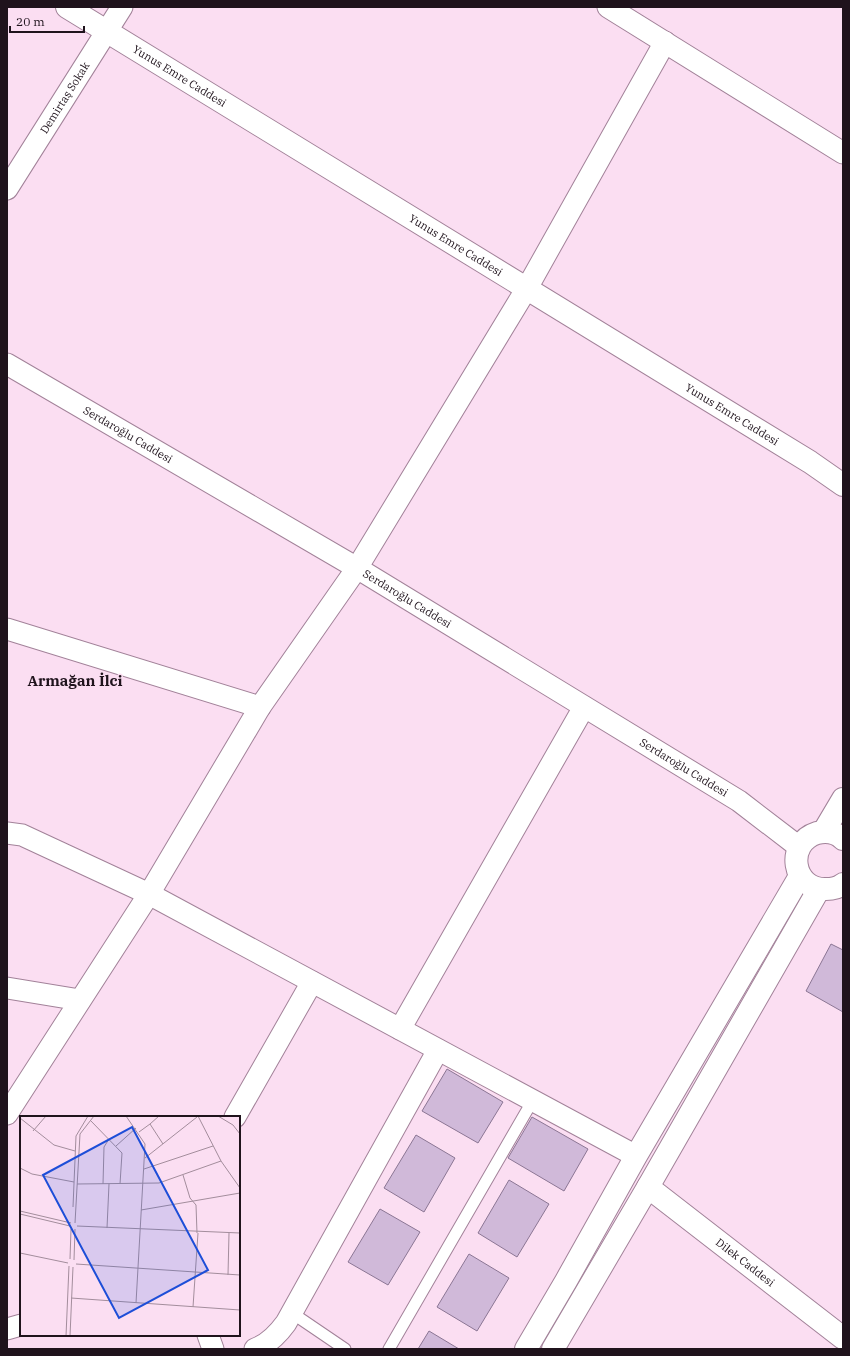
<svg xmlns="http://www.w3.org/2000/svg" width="850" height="1356" font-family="'IBM Plex Serif',serif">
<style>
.building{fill:#d0b9d9;stroke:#8b7694}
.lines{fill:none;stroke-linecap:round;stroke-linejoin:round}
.service-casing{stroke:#a28299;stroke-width:13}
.minor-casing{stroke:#a28299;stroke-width:23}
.tertiary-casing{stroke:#a28299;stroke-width:24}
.secondary-casing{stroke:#a28299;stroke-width:24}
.service{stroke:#fff;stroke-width:11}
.minor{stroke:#fff;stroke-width:21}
.tertiary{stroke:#fff;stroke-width:22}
.secondary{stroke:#fff;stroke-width:22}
.labels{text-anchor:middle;stroke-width:3;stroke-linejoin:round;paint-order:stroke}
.street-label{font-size:11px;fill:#1f131c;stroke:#fbdef2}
.district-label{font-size:15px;font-weight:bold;fill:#1f131c;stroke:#fbdef2}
.inset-road{fill:none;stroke:#a38d9c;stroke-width:1}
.view{fill:#1d4ed8;fill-opacity:0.15;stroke:#1d4ed8;stroke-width:2}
.inset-edge{fill:none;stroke:#1f131c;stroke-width:2}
</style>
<rect width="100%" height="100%" fill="#fbdef2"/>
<path class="building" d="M 831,944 L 843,950 L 843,1012 L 806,991 Z
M 447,1069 L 503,1102 L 478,1143 L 422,1111 Z
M 532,1117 L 588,1149 L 564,1191 L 508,1158 Z
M 416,1135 L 455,1158 L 424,1212 L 384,1188 Z
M 509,1180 L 549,1204 L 517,1257 L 478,1233 Z
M 380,1209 L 420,1232 L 388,1285 L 348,1262 Z
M 469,1254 L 509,1278 L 477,1331 L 437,1307 Z
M 429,1331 L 459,1349 L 418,1349 Z"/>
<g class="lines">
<g class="service-casing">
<path id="service" d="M 292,1313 L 345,1349
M 389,1349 L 533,1100"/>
</g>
<g class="minor-casing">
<g id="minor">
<path d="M 608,7 L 843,153"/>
<path id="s1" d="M 7,189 L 122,7"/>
<path id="s2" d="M 7,364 L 357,568 L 739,801 L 799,847"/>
<path d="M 7,629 L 260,707"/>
<path d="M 7,833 L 22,835 L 149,894 L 636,1156"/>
<path d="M 7,988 L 80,1000"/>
<path d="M 400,1029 L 584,707"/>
<path d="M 7,1114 L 149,894 L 260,707 L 357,568 L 527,288 L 665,42"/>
<path d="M 235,1117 L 312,982"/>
<path d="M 7,1329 L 21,1325"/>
<path d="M 208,1335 L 213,1349"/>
<path d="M 255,1349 C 269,1344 278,1334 286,1323 L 438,1050"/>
</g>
</g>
<g class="tertiary-casing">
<g id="tertiary">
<path id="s3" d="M 648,1187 L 843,1338"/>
</g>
</g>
<g class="secondary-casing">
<g id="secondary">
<path id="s4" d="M 67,7 L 810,462 L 843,485"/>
<path d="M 824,831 L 843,799"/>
<path d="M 843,839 C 836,832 826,831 817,833 C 785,843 792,890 826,889 C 832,889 838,888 843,884"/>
<path d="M 526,1349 L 566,1281 L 636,1156 L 800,876"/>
<path d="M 553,1349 L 648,1187 L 819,889"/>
</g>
</g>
<use href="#service" class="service"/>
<use href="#minor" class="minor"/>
<use href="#tertiary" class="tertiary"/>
<use href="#secondary" class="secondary"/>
</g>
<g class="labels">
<g class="street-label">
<text dy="4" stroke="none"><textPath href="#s4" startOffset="132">Yunus Emre Caddesi</textPath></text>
<text dy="4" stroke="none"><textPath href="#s1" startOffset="108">Demirtaş Sokak</textPath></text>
<text dy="4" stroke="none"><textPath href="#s4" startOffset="456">Yunus Emre Caddesi</textPath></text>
<text dy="4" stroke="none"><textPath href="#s4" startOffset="780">Yunus Emre Caddesi</textPath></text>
<text dy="4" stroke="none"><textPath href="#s2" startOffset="140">Serdaroğlu Caddesi</textPath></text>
<text dy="4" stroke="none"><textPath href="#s2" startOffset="464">Serdaroğlu Caddesi</textPath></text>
<text dy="4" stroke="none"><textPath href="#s2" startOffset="788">Serdaroğlu Caddesi</textPath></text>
<text dy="4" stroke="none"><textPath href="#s3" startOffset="123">Dilek Caddesi</textPath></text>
</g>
<g class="district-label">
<text x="75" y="686">Armağan İlci</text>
</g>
</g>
<g transform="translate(20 1116)">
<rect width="220" height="220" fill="#fbdef2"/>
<path class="inset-road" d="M 106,0 L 125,28 L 116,187M 178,0 L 201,45M 198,0 L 213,9 L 220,18M 0,2 L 34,29 L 55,35M 71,5 L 102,37 L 100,68M 130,8 L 139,0M 13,15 L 26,0M 119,16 L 130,8 L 143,28M 96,30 L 116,12M 125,42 L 177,1M 0,52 L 12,58 L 54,66M 124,53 L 193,30M 163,59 L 170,82 L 176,89 L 177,117M 57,68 L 139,67 L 201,45 L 220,72M 83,68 L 84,31 L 89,23M 53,91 L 56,20 L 68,0M 121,94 L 220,77M 0,95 L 51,107M 0,98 L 50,110M 55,107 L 60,18 L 74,0M 57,110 L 220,117M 87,112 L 89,68M 0,137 L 48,147M 50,143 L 51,113M 54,144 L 55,113M 56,148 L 220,159M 208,159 L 209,117M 51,182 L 220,194M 173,191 L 178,117M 46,220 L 49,150M 50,220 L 53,151"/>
<path class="view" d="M 112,11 L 188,154 L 99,202 L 23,59 Z"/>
<rect width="220" height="220" class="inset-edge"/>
</g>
<rect width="850" height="1356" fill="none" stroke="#1f131c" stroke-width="16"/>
<path d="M10 26v6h74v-6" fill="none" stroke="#1f131c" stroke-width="2"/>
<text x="16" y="26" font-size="12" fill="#1f131c" stroke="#fbdef2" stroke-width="3" paint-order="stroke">20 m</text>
</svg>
